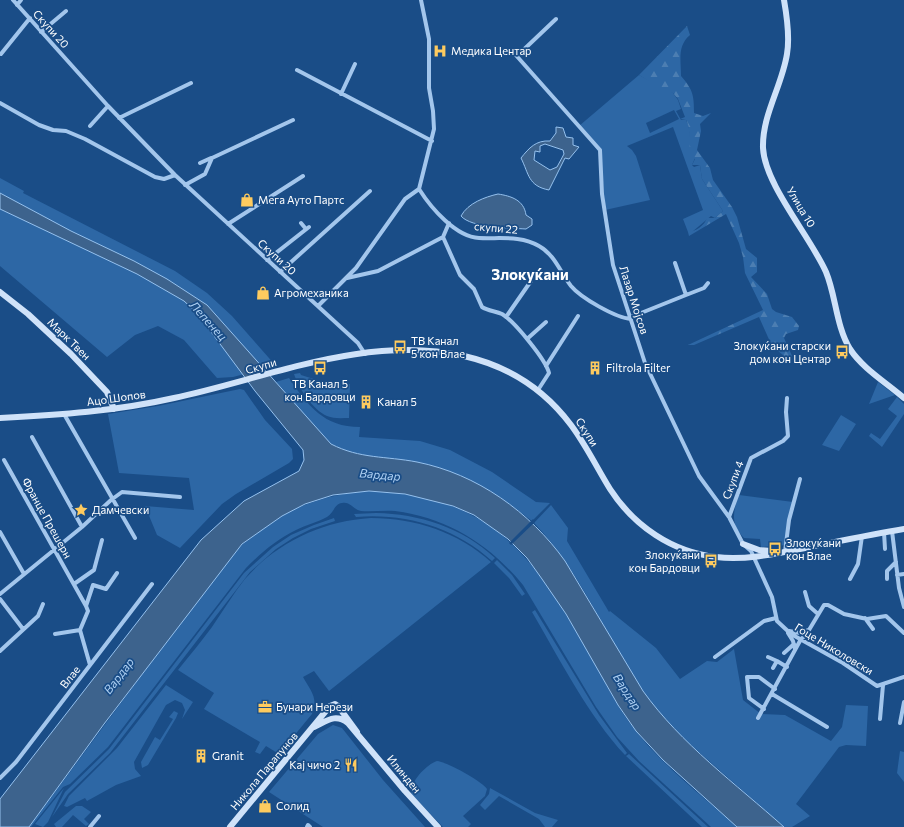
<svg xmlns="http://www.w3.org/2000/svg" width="904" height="827" font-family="Commissioner,sans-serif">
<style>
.green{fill:#2d67a5;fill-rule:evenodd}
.forest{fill:url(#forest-firs)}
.water{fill:#3d638d;stroke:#95c1ee;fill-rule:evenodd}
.pier{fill:#1a4d87}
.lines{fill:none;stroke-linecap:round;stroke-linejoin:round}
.street{stroke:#a3c6ec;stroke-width:4}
.secondary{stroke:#cfe2f9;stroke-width:6}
.labels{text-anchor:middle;stroke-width:3.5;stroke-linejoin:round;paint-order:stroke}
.street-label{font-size:11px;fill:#fff;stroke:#1a4d87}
.poi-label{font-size:11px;fill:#fff;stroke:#1a4d87;text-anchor:start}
.water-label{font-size:12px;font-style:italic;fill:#aed0f3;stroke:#1a4d87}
.district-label{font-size:15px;font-weight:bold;fill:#fff;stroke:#1a4d87}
</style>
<defs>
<pattern id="forest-firs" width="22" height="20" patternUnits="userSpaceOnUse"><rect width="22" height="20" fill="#2d67a5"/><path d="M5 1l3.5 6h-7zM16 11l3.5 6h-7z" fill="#4c7eb2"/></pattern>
</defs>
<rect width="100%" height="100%" fill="#1a4d87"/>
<path class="green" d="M 639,75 L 673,93 L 678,100 L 681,109 L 676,111 L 681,120 L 686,120 C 693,132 687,145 695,158 L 692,165 L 694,167 L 700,165 L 702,179 L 723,211 L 715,218 L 711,216 L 692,232 L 688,232 L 683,219 L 703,210 L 673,127 L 627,146 L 632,150 L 636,156 L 650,200 L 605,210 L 601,155 L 579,126 ZM 674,110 L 679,119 L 650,133 L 646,123 Z
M 0,178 L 24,191 L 23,193 L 175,271 L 207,293 L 232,316 L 276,366 L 233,377 L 217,378 L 184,340 L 158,326 L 135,335 L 107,357 L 0,266 Z
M 300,373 L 301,375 L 317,380 L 320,385 L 350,384 L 349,418 C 342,418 334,419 327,416 C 313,410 299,389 294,374 Z
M 289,378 C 308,406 324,427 360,427 L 359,437 L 420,441 L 450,450 L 492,472 L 536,502 L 550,503 L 532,521 C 497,494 460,470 416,462 C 388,457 359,459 333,445 C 317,436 289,397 276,382 Z
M 878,382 L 895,395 L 869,404 Z
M 240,389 L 244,390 L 265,420 L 292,449 L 293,459 L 289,463 L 236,494 L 222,504 L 180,548 L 157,535 L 145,506 L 194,510 L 189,478 L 119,473 L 108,414 L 158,406 Z
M 897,397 L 904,404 L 904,414 L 882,447 L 869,436 L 871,433 L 880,439 L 897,416 L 888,409 Z
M 841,415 L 856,424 L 839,451 L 822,445 Z
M 369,491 C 494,496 533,556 591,656 C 603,678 614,701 629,722 C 658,762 700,794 737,827 L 711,827 L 639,761 L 617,737 L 596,707 L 523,585 C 489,544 448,518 395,511 C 384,510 372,512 361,511 C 354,510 350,501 342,503 C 334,504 334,513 327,517 C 318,522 306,525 296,530 C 277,539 261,553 246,568 L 108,747 L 70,784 L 63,787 L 31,827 L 29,827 C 79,760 128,693 178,626 C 202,595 224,558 255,533 C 289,507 327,494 369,491 Z
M 739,495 L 793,502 L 787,545 L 761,547 L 760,539 L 744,538 C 730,524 733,511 739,495 Z
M 551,505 L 568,528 L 567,541 L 609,612 L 610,611 L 656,648 L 680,679 L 707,661 L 717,662 L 734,649 L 743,700 L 761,714 L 785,715 L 831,741 L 842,727 L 846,705 L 868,706 L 866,746 L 846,745 L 839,747 L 796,804 L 810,816 L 792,827 L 784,827 C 759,805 734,783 709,761 C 691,745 672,729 657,710 C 611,652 586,577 534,523 Z
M 376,513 C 419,514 462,527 495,558 L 492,561 C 454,527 406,513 356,517 L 354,514 Z
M 334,518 L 335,521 L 311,529 L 293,538 L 276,549 L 250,572 L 110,753 L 68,794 L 52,817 L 65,792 L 109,749 L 244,573 L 273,547 L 291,535 L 314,525 Z
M 371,518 C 415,518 458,532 491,562 L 329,691 L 314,671 L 303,677 C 310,690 319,698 312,714 L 279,754 L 266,746 L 260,754 L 255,752 L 260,742 L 204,709 L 214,693 L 178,670 C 189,656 201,642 212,627 C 223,611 233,594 245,579 C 277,542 323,521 371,518 Z
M 497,560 L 512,575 L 525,594 L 522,596 L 509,578 L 494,563 Z
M 535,610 L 599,715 L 627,753 L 625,755 C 589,717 559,658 532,612 Z
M 166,685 L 193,702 L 182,719 L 185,710 L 182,703 L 175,700 L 166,705 L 134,762 L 135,769 L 141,776 L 116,785 L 87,801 L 85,798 L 67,807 L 64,806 L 69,796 L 117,748 Z
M 174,711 L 178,713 L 176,718 L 148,765 L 142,768 L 141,762 L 155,737 L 160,740 L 173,719 L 169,717 Z
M 333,725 L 342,728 L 383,780 L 425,827 L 323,827 L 269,792 L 318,734 Z
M 900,751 L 904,752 L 904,782 L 897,773 Z
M 629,754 L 708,827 L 702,827 L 626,756 Z
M 437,761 C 447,762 482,781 487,789 L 485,796 L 463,816 L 471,824 L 468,827 L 443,827 L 412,795 C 408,783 427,764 437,761 Z
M 64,788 L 48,822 L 43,827 L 35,824 Z
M 490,788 L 535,813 L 558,820 L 552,827 L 545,827 L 539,819 L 499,796 L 485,810 L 480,805 L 489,794 Z
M 76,806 L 82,806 L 91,812 L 84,819 L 89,824 L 86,826 L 73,815 L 62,827 L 56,827 L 54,824 Z"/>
<path class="forest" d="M 687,26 L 690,35 C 677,46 681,60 681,76 C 693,90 694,95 694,113 L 703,116 L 711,113 L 700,124 L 701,131 L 697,150 L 710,168 L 713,180 L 732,207 L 737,217 L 746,249 L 757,258 L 757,272 L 751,277 L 767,294 L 772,309 L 776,312 L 792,317 L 799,326 L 798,330 L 786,334 L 784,338 L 792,356 L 789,360 L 772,346 L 759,317 L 694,345 L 688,345 L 763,310 L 745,273 L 743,257 L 739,243 L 726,214 L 689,236 L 688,232 C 695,232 705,225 707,218 L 715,218 L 723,211 L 702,179 L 700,165 L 692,165 L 695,159 C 685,148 693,132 686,120 L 680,119 L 685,117 L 678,99 L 673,93 L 667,92 L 639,75 Z"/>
<path class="water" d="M 556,127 L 563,128 L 566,137 L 573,138 L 573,145 L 579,147 L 569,159 L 565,158 L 549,190 C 528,186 529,174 521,158 C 529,148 536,140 550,141 L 556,133 ZM 545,144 L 563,150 L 564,154 L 557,167 L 550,170 L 534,160 L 535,151 L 540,152 L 540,146 Z
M 0,193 L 71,231 L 134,261 L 167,279 L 207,305 L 331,444 C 360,459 386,456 417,462 C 477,474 530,512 565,561 L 643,691 C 681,744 736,784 784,827 L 737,827 L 663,760 L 636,731 L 618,705 L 566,614 L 542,579 L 527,558 L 508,539 L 474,515 L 453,506 L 405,494 L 369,491 L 333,495 L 305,504 L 282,516 L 242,544 L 104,724 L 29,827 L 0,827 L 0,799 L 201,540 L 244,501 L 299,471 L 304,460 L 303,450 L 255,391 L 197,313 L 184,301 L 137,274 L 0,209 Z
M 498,194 C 511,196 524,200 526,215 L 532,219 L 532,225 L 526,229 C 511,228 471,228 461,216 C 468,203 485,197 498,194 Z"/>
<path class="pier" d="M 533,519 L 535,522 L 511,545 L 509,543 Z"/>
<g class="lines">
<path class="street" d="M 13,0 L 108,106 L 175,175 L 358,343 L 365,354
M 421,0 L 429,39 L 429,88 L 433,111 L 434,129 L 419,189 C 431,208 456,237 479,238 C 499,239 521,235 539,246 C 555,255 560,272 571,286 C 581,298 616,318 631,319
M 17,5 L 21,0
M 41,32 L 66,11
M 514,53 L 600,150 L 602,194 L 613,265 L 645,363 L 699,476 L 729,517 L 743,544 L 751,551 L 772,597 L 777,621 L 791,634 L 843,663 L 877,686 L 904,677
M 1,54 L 30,18
M 517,56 L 556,19
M 297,70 L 432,141
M 341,94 L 355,64
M 0,103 L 39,125 L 53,130 L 66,131 L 85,139 L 155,177 L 164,179 L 175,175
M 119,118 L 191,83
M 90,126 L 108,106
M 200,163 L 211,158
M 185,185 L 205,174 L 212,158 L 293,120
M 301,223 L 306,229
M 228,224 L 303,176
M 443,237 L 460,275 L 474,289 L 482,307 C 488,311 496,311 502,314 C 514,321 546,360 549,373 L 538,390
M 267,260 L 309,227
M 280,272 L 370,191
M 347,278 L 378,271 L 443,237 L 449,223
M 686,295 L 704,288 L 708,283
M 318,306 L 356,268 L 405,199 L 419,189
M 506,317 L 531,281
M 631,317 L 686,295 L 675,263
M 527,339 L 546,322
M 546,366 L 578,316
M 64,414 L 135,538
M 32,437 L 82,527
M 4,460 L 86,606 L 93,585 L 106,589 L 117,573
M 729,517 L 751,458 L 783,441 L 788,436 L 786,412 L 787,398
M 892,531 L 899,588 L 904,607
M 0,532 L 24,574
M 884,532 L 885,549
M 785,552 L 789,520 L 800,479
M 897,575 L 904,574
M 850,579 L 858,564 L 862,536
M 887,579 L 887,571 L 896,562
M 74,584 L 94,570 L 102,540
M 805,592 L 809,606 L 818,614
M 0,594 L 82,527 L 111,500 L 122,492 L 180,497
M 0,599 L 23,629
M 86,606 L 88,611 L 80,630 L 90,665
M 865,618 L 873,629
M 789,631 L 800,633 L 808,630
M 788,633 L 793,641 L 795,649
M 55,634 L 80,630
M 0,651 L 38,616 L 43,604
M 784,653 L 794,644
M 715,657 L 764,621 L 776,618
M 768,657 L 777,661
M 773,668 L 777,661 L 787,667
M 772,694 L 827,727
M 764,709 L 749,698 L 747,677 L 759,677 L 775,689
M 758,718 L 801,639 L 806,635 L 824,605 L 828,605 L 844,614 L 867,619 L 886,616 L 904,633
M 880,719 L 883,685
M 900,723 L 904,702
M 0,778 L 16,762 L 152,584
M 90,827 L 99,816
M 307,827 L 308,825 L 310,827"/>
<path class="secondary" d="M 784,0 C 787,17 790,37 787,54 C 782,86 762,115 763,148 C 765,185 810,236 826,272 C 836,296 836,326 850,349 C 863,369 887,383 904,398
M 0,292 L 28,314 L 71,354 L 107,392 L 114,409
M 0,418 C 59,415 117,411 174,398 C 268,378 366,334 464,356 C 508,366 544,389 571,425 C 586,445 597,468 610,489 C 634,526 672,552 716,557 C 749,561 783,552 815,546 C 845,540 874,534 904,529
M 743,544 L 759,550 L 772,551
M 314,727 C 327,721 335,713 348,723 L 405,791 L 438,827
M 230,827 L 330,706 L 335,704 L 338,706 L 357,732"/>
</g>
<defs>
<g id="hospital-bare" transform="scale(1.08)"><path d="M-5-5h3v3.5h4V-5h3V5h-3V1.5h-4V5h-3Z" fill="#fecb5f" stroke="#1a4d87" stroke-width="2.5" paint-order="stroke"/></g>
<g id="shop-bare" transform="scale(1.08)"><path d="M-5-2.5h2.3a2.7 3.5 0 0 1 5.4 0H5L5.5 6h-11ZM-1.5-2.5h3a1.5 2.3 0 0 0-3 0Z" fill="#fecb5f" stroke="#1a4d87" stroke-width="2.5" paint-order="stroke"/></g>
<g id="bus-bare" transform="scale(1.08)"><path d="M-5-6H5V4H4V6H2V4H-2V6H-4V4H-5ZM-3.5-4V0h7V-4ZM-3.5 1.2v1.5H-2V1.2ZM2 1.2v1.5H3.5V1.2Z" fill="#fecb5f" stroke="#1a4d87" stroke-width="2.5" paint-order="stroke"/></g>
<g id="building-bare" transform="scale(1.08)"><path d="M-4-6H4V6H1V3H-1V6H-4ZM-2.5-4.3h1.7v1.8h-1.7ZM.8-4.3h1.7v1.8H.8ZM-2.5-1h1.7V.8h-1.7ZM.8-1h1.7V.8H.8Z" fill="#fecb5f" stroke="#1a4d87" stroke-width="2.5" paint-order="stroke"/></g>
<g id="sight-bare" transform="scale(1.08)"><path d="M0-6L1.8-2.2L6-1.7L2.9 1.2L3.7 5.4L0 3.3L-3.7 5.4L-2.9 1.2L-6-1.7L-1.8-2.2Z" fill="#fecb5f" stroke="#1a4d87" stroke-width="2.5" paint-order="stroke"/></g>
<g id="office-bare" transform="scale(1.08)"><path d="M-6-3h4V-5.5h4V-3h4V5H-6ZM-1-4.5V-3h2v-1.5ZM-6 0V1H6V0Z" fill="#fecb5f" stroke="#1a4d87" stroke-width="2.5" paint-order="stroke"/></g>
<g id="restaurant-bare" transform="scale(1.08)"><path d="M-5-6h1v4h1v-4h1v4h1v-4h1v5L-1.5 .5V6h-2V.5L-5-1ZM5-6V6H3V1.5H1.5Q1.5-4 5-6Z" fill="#fecb5f" stroke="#1a4d87" stroke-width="2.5" paint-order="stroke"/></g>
</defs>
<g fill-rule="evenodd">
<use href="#hospital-bare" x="440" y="51"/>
<use href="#shop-bare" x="247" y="200"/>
<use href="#shop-bare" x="263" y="293"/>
<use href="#bus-bare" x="400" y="347"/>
<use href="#bus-bare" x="842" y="352"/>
<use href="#bus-bare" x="320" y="368"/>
<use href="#building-bare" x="595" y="368"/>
<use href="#building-bare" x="366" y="402"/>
<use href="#sight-bare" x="81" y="510"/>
<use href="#bus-bare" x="775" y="549"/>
<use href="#bus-bare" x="711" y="561"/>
<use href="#office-bare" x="265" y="707"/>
<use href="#building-bare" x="201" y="756"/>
<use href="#restaurant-bare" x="351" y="765"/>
<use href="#shop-bare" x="265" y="806"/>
</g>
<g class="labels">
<g class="street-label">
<text transform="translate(51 29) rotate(48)" y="4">Скупи 20</text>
<text transform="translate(801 207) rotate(59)" y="4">Улица 10</text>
<text transform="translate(496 228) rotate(5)" y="4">скупи 22</text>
<text transform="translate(277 257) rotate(42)" y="4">Скупи 20</text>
<text transform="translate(634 300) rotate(72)" y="4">Лазар Мојсов</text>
<text transform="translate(69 339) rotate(44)" y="4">Марк Твен</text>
<text transform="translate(261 366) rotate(-16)" y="4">Скупи</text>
<text transform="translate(116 398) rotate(-8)" y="4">Ацо Шопов</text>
<text transform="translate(587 432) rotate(57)" y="4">Скупи</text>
<text transform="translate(733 480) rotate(-69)" y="4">Cкупи 4</text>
<text transform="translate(47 518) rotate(61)" y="4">Франце Прешерн</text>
<text transform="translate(834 649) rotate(31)" y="4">Гоце Николовски</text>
<text transform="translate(70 677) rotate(-52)" y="4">Влае</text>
<text transform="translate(264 771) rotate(-50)" y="4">Никола Парапунов</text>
<text transform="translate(404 774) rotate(50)" y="4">Илинден</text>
</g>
<g class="poi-label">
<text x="451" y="55">Медика Центар</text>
<text x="258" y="204">Мега Ауто Партс</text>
<text x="274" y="297">Агромеханика</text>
<text x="411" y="345">ТВ Канал<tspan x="411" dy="13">5 кон Влае</tspan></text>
<text x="831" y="350" text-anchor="end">Злокуќани старски<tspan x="831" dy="13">дом кон Центар</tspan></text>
<text x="606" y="372">Filtrola Filter</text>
<text x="320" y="388" text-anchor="middle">ТВ Канал 5<tspan x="320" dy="13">кон Бардовци</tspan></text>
<text x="377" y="406">Канал 5</text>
<text x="92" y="514">Дамчевски</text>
<text x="786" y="547">Злокуќани<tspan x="786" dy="13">кон Влае</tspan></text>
<text x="700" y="559" text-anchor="end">Злокуќани<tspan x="700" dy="13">кон Бардовци</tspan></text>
<text x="276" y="711">Бунари Нерези</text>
<text x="212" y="760">Granit</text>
<text x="340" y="769" text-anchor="end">Кај чичо 2</text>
<text x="276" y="810">Солид</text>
</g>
<g class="water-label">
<text transform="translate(208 321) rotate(48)" y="4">Лепенец</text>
<text transform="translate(380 475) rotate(5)" y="4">Вардар</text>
<text transform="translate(119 676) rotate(-53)" y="4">Вардар</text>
<text transform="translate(627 692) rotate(57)" y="4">Вардар</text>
</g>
<g class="district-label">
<text x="530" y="280">Злокуќани</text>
</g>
</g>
</svg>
